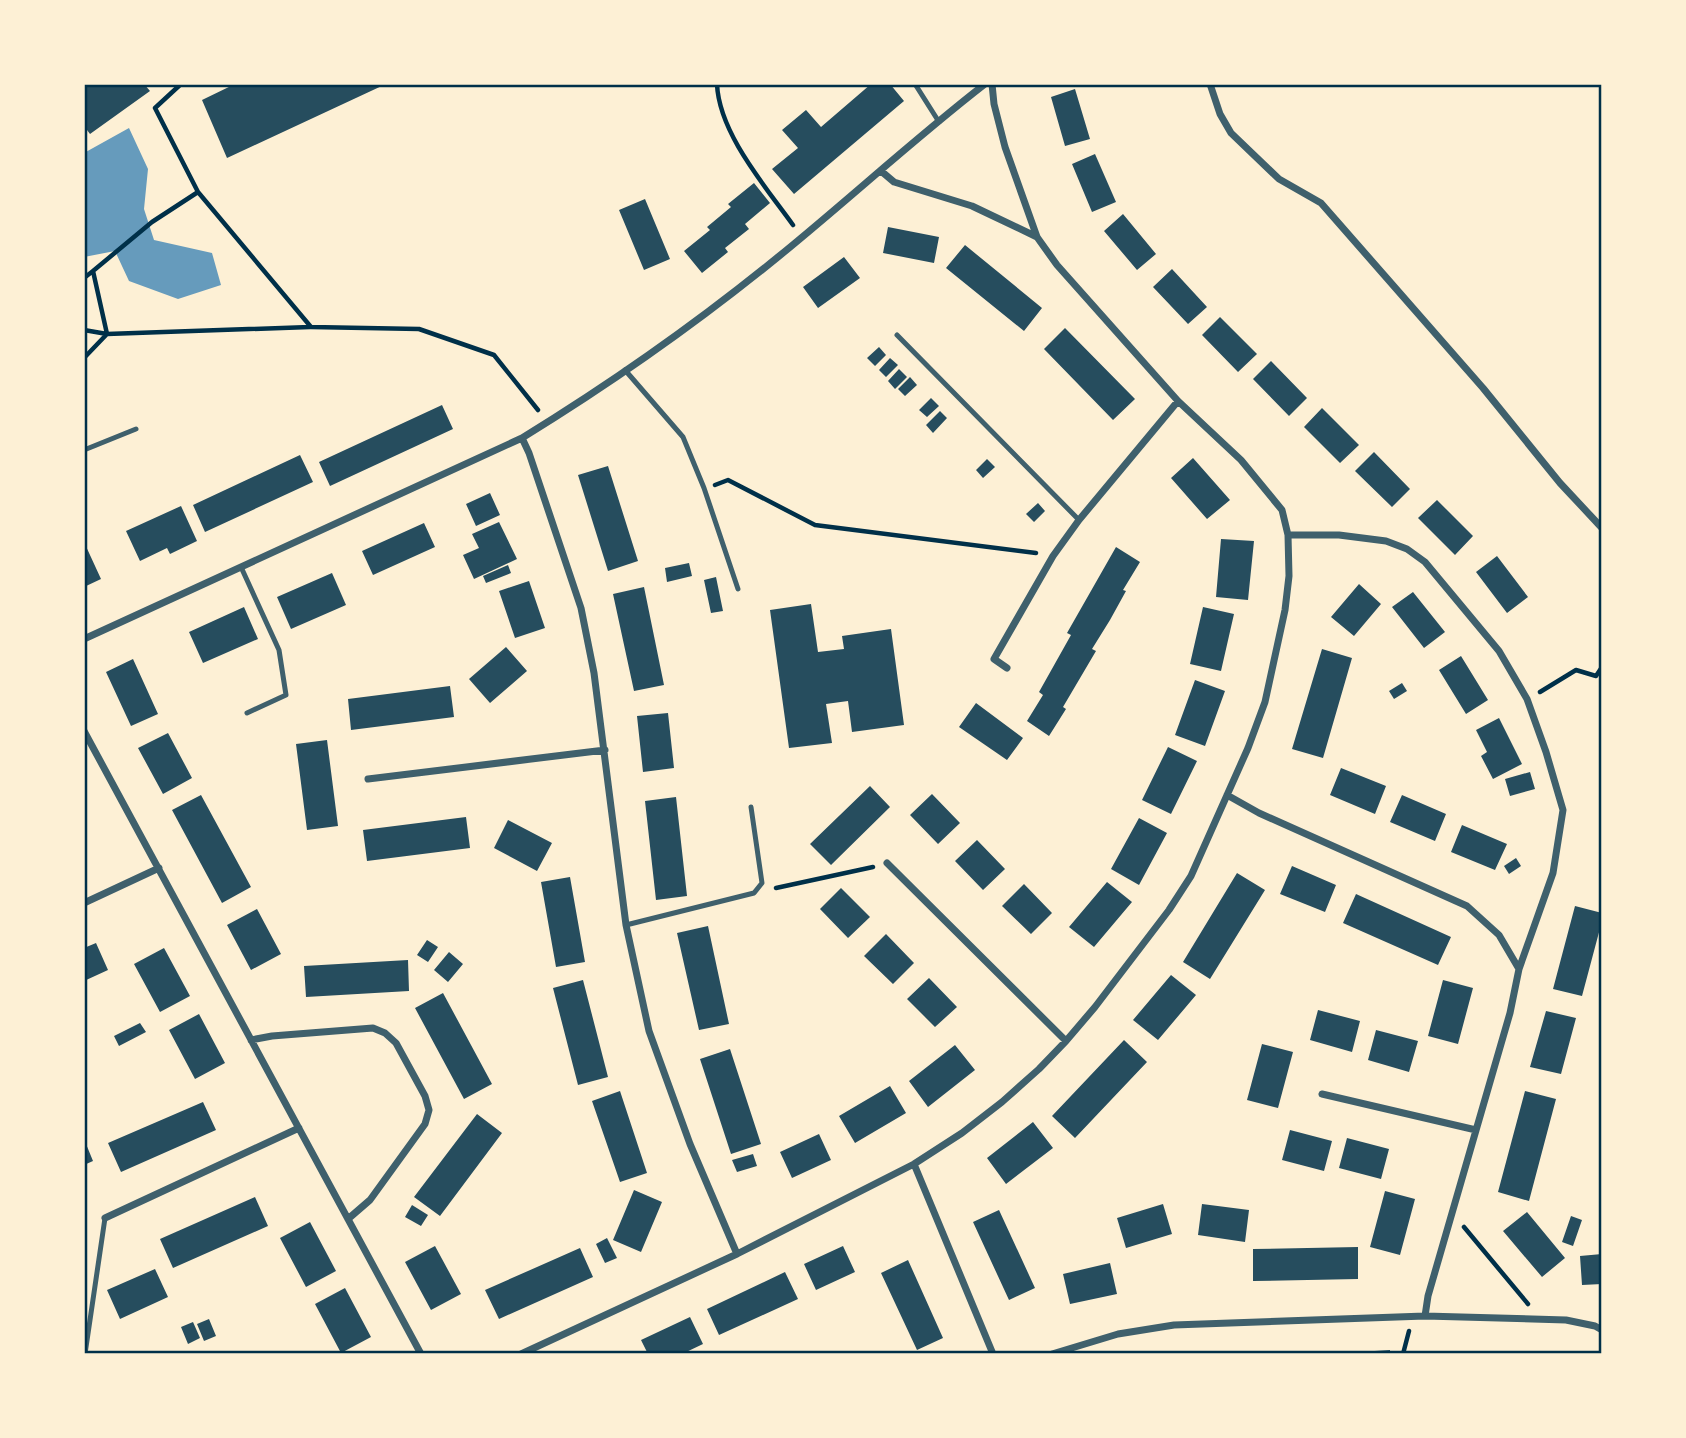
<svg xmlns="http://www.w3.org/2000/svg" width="1686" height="1438" font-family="Barlow,sans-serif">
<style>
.water{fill:#669bbc}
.building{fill:#264d5e}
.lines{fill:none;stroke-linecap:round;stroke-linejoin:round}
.path{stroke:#003049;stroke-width:4.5}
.service{stroke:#3f606c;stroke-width:5}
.minor{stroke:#3f606c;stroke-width:7}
.neatline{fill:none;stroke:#003049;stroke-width:2.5}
</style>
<rect width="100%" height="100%" fill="#fdf0d5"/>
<path class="water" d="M 129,128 L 148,169 L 144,209 L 154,240 L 212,253 L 221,285 L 178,299 L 129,281 L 115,251 L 84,257 L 84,153 Z"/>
<path class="building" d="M 84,84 L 144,84 L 150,91 L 90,134 L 84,126 Z
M 235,84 L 386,84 L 227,158 L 202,100 Z
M 871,84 L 890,84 L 904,101 L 794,194 L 772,169 L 798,148 L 782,130 L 806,110 L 821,127 Z
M 1075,89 L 1090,139 L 1065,146 L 1051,97 Z
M 1095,154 L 1116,202 L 1092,212 L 1072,164 Z
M 754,183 L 770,203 L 745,224 L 749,229 L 725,248 L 728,252 L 702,273 L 684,251 L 710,230 L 707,227 L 731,207 L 728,204 Z
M 645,199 L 670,259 L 644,270 L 619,210 Z
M 1123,214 L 1156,254 L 1137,270 L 1104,231 Z
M 888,227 L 939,237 L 934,263 L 883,253 Z
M 965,245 L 1042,308 L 1024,331 L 946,268 Z
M 844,257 L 860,278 L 818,308 L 803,287 Z
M 1172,269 L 1207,307 L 1188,324 L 1153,287 Z
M 1220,317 L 1257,354 L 1238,372 L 1202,335 Z
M 1065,328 L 1135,399 L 1113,420 L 1044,349 Z
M 879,347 L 886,355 L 875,366 L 867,358 Z
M 890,358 L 898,365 L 886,377 L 879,370 Z
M 1271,361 L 1307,398 L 1289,416 L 1253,379 Z
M 899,369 L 907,377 L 895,389 L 888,381 Z
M 910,377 L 917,385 L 905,396 L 898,389 Z
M 931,398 L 939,406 L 927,417 L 919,410 Z
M 442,405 L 453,429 L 330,486 L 319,462 Z
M 1322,408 L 1359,445 L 1340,463 L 1304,427 Z
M 940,411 L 947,418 L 933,433 L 926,425 Z
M 1374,452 L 1410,489 L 1392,507 L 1355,471 Z
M 300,455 L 313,482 L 205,532 L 193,505 Z
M 1193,458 L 1230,500 L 1207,519 L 1171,478 Z
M 987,459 L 995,467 L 983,478 L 976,470 Z
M 608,466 L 638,561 L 608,571 L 578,475 Z
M 490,493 L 500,515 L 476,526 L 466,504 Z
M 1437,500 L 1473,536 L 1455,555 L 1418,518 Z
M 1038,503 L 1045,511 L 1034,522 L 1026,514 Z
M 181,506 L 197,541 L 170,554 L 167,548 L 140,561 L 126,531 Z
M 499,522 L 517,559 L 474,579 L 463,555 L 479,548 L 472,534 Z
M 424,523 L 435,547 L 373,575 L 362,551 Z
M 1221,539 L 1254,541 L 1248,600 L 1216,597 Z
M 84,542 L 101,579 L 84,587 Z
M 1116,547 L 1140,562 L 1123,590 L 1126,591 L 1110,620 L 1092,649 L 1096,651 L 1063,707 L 1066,709 L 1049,736 L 1027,721 L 1043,695 L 1039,692 L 1071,635 L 1067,633 Z
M 1497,556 L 1528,597 L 1507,613 L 1476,572 Z
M 689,563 L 692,576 L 667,582 L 665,568 Z
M 508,565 L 511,573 L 486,583 L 483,576 Z
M 332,573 L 346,605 L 291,629 L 277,597 Z
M 716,577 L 723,611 L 711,613 L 704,580 Z
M 529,581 L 545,628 L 515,638 L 499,591 Z
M 1359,584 L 1381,604 L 1354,636 L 1331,617 Z
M 644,587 L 664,685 L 634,691 L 613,594 Z
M 1413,592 L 1445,632 L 1424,648 L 1392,607 Z
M 811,604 L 818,652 L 844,649 L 842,636 L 891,629 L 904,725 L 852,732 L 848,701 L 826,704 L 832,743 L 789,748 L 770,610 Z
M 244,607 L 258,639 L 203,663 L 189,632 Z
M 1203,607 L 1234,614 L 1221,671 L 1190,664 Z
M 506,647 L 527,671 L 490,703 L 469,679 Z
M 1322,649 L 1352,658 L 1323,758 L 1292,749 Z
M 1461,656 L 1488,700 L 1466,714 L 1439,670 Z
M 133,659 L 158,714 L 131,726 L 106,672 Z
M 1195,680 L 1225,691 L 1205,746 L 1175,735 Z
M 1402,683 L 1407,691 L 1394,699 L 1389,691 Z
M 450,686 L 454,717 L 351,730 L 348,699 Z
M 976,703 L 1023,738 L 1007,760 L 959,727 Z
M 668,713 L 674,768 L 643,772 L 637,716 Z
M 1499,718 L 1522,764 L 1493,779 L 1481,756 L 1487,752 L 1476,730 Z
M 168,733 L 192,778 L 163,794 L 138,748 Z
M 327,740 L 338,826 L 307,830 L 296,744 Z
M 1168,747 L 1197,761 L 1171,814 L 1142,800 Z
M 1341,768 L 1386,786 L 1375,814 L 1330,795 Z
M 1530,772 L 1535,789 L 1510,796 L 1505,779 Z
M 870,786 L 890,807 L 831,865 L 810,844 Z
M 932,794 L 960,823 L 938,844 L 910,815 Z
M 201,795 L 251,887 L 222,903 L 172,810 Z
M 1402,795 L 1446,814 L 1435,841 L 1390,822 Z
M 676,797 L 687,896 L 656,900 L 645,801 Z
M 466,817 L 470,848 L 367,861 L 363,830 Z
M 1139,818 L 1167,833 L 1139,885 L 1111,869 Z
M 508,820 L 552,843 L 537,871 L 494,848 Z
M 1462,825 L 1507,844 L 1495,870 L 1451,852 Z
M 977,840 L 1005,869 L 983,890 L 955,861 Z
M 1516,858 L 1521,866 L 1509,874 L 1504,866 Z
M 1292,866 L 1336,885 L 1325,912 L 1280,894 Z
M 1237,873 L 1265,890 L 1210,979 L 1183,962 Z
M 570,877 L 585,962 L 556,967 L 541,882 Z
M 1107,882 L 1132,902 L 1094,947 L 1069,927 Z
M 1024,884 L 1052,913 L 1031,934 L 1002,906 Z
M 841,888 L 870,917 L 848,938 L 820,909 Z
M 1356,894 L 1451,937 L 1438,965 L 1343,923 Z
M 1575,906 L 1602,913 L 1602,921 L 1582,996 L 1553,989 Z
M 257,909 L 281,954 L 251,970 L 227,925 Z
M 708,926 L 729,1024 L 699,1030 L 677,933 Z
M 886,934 L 914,963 L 893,984 L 864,956 Z
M 427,940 L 438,947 L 428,962 L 417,955 Z
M 96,943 L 108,970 L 84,981 L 84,948 Z
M 164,948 L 190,996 L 160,1012 L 134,964 Z
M 449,952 L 463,964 L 448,982 L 434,970 Z
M 408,960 L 409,991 L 306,997 L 304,966 Z
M 1171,975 L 1196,995 L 1158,1040 L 1133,1020 Z
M 929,978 L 957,1007 L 935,1027 L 907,999 Z
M 583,980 L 608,1077 L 578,1085 L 553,988 Z
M 1443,980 L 1473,988 L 1458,1044 L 1428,1036 Z
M 443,993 L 492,1084 L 464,1099 L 415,1008 Z
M 1318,1010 L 1360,1021 L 1352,1052 L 1310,1040 Z
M 1546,1011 L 1576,1018 L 1561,1074 L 1530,1067 Z
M 199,1014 L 225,1063 L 195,1079 L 169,1030 Z
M 140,1023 L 146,1032 L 119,1046 L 114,1036 Z
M 1376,1030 L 1418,1041 L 1409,1072 L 1368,1060 Z
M 1124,1040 L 1147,1062 L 1075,1138 L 1052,1116 Z
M 1262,1044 L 1293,1052 L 1278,1108 L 1247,1100 Z
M 955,1045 L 975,1070 L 928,1107 L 909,1081 Z
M 730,1049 L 761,1144 L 731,1154 L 700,1059 Z
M 890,1086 L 906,1113 L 855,1143 L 839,1116 Z
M 620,1091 L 647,1173 L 620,1182 L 592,1101 Z
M 1525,1091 L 1556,1099 L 1529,1201 L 1498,1192 Z
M 203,1102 L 216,1130 L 121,1172 L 108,1143 Z
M 477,1114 L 502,1133 L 440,1216 L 414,1197 Z
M 1033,1122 L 1053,1148 L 1006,1184 L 987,1158 Z
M 1290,1130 L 1332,1141 L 1324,1171 L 1282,1160 Z
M 819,1134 L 831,1160 L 792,1178 L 780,1152 Z
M 1347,1138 L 1389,1149 L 1381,1179 L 1339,1168 Z
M 84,1139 L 93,1161 L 84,1165 Z
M 753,1154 L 757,1166 L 737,1172 L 732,1160 Z
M 634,1190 L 662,1202 L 641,1252 L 613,1240 Z
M 1385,1191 L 1415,1199 L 1400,1255 L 1370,1247 Z
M 255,1197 L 268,1226 L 173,1268 L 160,1239 Z
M 1163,1204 L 1172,1234 L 1126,1248 L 1117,1218 Z
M 1202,1204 L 1249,1210 L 1245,1242 L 1198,1235 Z
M 412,1205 L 428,1215 L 421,1226 L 405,1217 Z
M 999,1210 L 1035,1288 L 1009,1300 L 973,1222 Z
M 1527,1212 L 1565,1258 L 1542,1277 L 1503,1231 Z
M 1571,1216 L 1582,1220 L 1573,1246 L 1562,1242 Z
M 310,1222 L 336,1271 L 306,1287 L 280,1238 Z
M 607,1238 L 617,1258 L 605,1263 L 596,1244 Z
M 435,1246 L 461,1294 L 431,1310 L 405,1262 Z
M 843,1246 L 855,1272 L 816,1290 L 804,1264 Z
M 1358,1247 L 1358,1279 L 1253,1281 L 1253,1249 Z
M 580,1248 L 593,1277 L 499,1319 L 485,1290 Z
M 1602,1254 L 1602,1284 L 1582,1285 L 1580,1256 Z
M 908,1260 L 943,1338 L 917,1350 L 881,1273 Z
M 1110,1263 L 1117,1294 L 1070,1304 L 1063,1274 Z
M 155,1269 L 168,1297 L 120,1319 L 107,1290 Z
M 785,1272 L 798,1299 L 719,1335 L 707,1309 Z
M 345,1288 L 371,1337 L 341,1353 L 315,1304 Z
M 690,1317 L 703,1344 L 682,1354 L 648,1354 L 641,1340 Z
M 209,1319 L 216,1336 L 204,1341 L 197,1324 Z
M 193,1322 L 200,1338 L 188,1344 L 181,1327 Z
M 1390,1350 L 1390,1354 L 1359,1354 L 1359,1352 Z"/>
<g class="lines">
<path class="path" d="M 181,84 L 155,108 L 198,192 L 311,327 L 419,329 L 494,355 L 538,410
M 717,84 C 719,133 765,186 793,225
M 84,278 L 93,271
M 84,330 L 107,334 L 93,271 L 152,222 L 198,192
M 84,358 L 107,334 L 310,327
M 715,485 L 728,480 L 815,525 L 1036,553
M 1602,547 L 1602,550
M 1540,692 L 1576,670 L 1596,676 L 1602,667
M 776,888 L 873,867
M 1464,1227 L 1528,1304
M 1403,1354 L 1409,1331"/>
<path class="service" d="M 915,84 L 939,122
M 897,335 L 1079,520
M 625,370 L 683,437 L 704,488 L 738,589
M 84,450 L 136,429
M 241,567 L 279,650 L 286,695 L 247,713
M 626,925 L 754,893 L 762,883 L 751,807
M 85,1354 L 105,1218"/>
<path class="minor" d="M 1210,84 L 1220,114 L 1231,133 L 1279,179 L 1321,203 L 1483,388 L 1560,483 L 1602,528
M 881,171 L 894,182 L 972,206 L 1037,237
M 522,438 L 529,453 L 581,608 L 594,673 L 626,925 L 649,1031 L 690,1144 L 737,1254
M 1288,535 L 1339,535 L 1386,541 L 1407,549 L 1425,562 L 1499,651 L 1527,699 L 1546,752 L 1563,810 L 1553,873 L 1519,969
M 84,639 L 522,438 C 610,384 697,323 778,257 C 847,201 914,139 985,84
M 1007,668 L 994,659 L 1053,556 L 1079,520 L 1178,401
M 84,731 L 421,1354
M 368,779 L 605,750
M 1227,795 L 1259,813 L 1467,906 L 1499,935 L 1519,969 L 1510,1013 L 1428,1296 L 1425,1316
M 887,863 L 1066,1041
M 84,903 L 159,868
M 251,1040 L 272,1036 L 373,1028 L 385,1033 L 396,1043 L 425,1096 L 429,1110 L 425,1124 L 370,1200 L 348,1219
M 1322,1094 L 1476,1130
M 914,1164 L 993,1354
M 105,1218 L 299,1128
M 521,1354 L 737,1254 L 914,1164 L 962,1133 L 1002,1102 L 1039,1069 L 1066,1041 L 1095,1007 L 1169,910 L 1191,876 L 1248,748 L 1265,702 L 1285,610 L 1289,576 L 1288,535 L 1282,510 L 1241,460 L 1178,401 L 1057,265 L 1037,237 L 1005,147 L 994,104 L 992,84
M 1052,1354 L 1118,1334 L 1174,1325 L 1425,1316 L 1566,1320 L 1595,1326 L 1602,1330"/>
</g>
<rect width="1686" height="1438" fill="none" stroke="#fdf0d5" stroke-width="172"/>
<rect x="86" y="86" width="1514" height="1266" class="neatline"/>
</svg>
